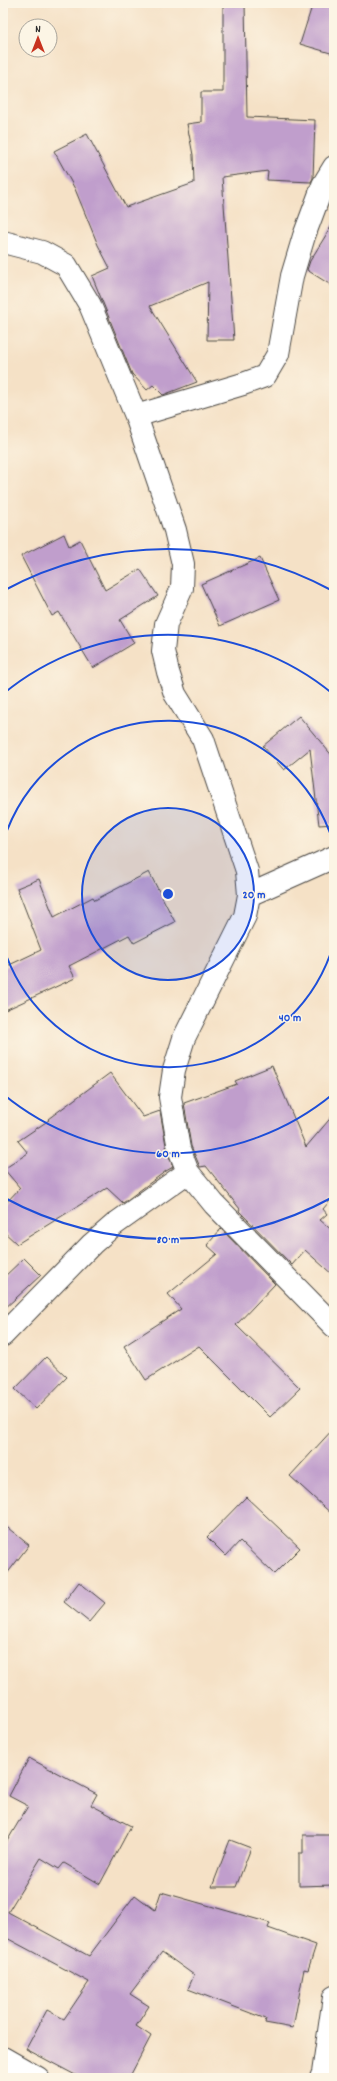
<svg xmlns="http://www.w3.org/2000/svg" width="337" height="2081" font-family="Dekko,sans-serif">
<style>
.building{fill:#c09ecc}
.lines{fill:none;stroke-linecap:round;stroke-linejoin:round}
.minor-casing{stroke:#494642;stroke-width:24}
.minor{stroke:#fff;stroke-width:22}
.ring{fill:none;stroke:#1d4ed8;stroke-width:2}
.centre{fill:#1d4ed8;stroke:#fcf5e5;stroke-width:2}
.ring-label{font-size:12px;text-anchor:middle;font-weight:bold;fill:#1d4ed8;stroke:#fcf5e5;stroke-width:3;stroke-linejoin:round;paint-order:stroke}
</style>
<rect width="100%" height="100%" fill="#fcf5e5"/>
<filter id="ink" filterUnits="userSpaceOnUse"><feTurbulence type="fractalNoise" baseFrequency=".025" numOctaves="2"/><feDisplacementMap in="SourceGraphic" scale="8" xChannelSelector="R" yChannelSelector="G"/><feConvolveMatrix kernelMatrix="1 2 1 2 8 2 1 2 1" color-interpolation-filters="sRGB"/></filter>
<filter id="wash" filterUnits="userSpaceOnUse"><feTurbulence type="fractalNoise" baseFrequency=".012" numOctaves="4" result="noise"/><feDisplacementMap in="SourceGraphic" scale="16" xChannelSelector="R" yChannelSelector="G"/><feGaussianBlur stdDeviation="0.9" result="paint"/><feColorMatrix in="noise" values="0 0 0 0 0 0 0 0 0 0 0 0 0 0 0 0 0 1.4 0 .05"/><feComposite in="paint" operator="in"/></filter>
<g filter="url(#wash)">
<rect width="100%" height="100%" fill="#f5e1c6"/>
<g id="blocks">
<path class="building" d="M 223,3 L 245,3 L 247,117 L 315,120 L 313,178 L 311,182 L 267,180 L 268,171 L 222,177 L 234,340 L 207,340 L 208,282 L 150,306 L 197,382 L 163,395 L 153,385 L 147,390 L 132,374 L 92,276 L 110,268 L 98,245 L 75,189 L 54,151 L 87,134 L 126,207 L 194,183 L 193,155 L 187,124 L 201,122 L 201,92 L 223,92 Z
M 313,3 L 334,3 L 334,54 L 300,44 Z
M 334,222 L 334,287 L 307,270 L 310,261 Z
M 64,534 L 69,546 L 80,540 L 105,590 L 140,569 L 158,596 L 120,620 L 134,643 L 93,668 L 59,612 L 52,616 L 21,556 Z
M 260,558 L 279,600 L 220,626 L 201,584 Z
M 299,716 L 334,758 L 334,824 L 319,825 L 310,749 L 284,770 L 263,746 Z
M 149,872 L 175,922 L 134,943 L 129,935 L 69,966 L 75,978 L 3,1011 L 3,968 L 41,950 L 17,888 L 39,879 L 54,917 L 93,897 L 95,900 Z
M 272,1066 L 306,1147 L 334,1114 L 334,1196 L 323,1209 L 327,1214 L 320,1220 L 334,1232 L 334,1276 L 305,1250 L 292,1265 L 239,1211 L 240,1209 L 206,1166 L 200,1167 L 191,1146 L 184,1103 L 237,1084 L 235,1081 Z
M 110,1073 L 143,1117 L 160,1111 L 167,1151 L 173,1167 L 166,1171 L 123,1203 L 107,1188 L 17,1244 L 3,1231 L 3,1206 L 20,1188 L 4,1169 L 28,1153 L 18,1141 L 49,1120 L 48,1119 Z
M 221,1229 L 275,1284 L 236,1325 L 300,1388 L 270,1417 L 199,1346 L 146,1380 L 124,1346 L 181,1309 L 168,1294 L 217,1254 L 207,1245 Z
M 24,1258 L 41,1275 L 3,1310 L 3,1278 Z
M 46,1357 L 67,1377 L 36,1409 L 15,1389 Z
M 334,1428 L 334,1516 L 290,1476 Z
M 246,1497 L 300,1548 L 274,1574 L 240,1541 L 226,1556 L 207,1537 Z
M 3,1524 L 29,1545 L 3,1579 Z
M 79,1582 L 105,1603 L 89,1622 L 64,1602 Z
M 29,1758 L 97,1794 L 91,1805 L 131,1826 L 100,1884 L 64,1863 L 59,1869 L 41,1858 L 8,1912 L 89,1956 L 135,1895 L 155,1910 L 161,1892 L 270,1923 L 268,1928 L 316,1945 L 308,1970 L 304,1969 L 293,2028 L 265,2023 L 266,2019 L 188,1989 L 194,1975 L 162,1952 L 130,1994 L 149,2006 L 136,2026 L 151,2036 L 129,2078 L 81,2078 L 26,2049 L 47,2010 L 64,2019 L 89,1982 L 3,1936 L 3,1848 L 28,1806 L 9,1796 Z
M 303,1835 L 333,1835 L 334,1885 L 299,1886 L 299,1853 L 303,1853 Z
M 230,1840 L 251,1848 L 236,1887 L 212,1887 Z"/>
</g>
</g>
<g filter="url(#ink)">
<use href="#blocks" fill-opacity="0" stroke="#494642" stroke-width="1"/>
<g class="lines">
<g class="minor-casing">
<path id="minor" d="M 3,242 L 42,252 L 66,265 L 90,305 L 136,416 L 175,530 L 183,564 L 182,588 L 166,624 L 163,651 L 168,672 L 175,694 L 203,739 L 247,871 L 249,895 L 245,916 L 184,1038 L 174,1070 L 170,1097 L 179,1149 L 188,1172 L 214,1204 L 334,1326
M 136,416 L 243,384 L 265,376 L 278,354 L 292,276 L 304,236 L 323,185 L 334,167
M 249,895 L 334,857
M 3,1335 L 92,1244 L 115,1224 L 188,1172
M 3,2058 L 38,2078
M 321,2078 L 323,2073 L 334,1997"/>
</g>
<use href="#minor" class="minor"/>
</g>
</g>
<circle cx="168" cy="894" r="86" fill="#1d4ed8" fill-opacity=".12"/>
<g class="ring">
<circle cx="168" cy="894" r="86"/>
<path d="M334 943A173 173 0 0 1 3 946M3 842A173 173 0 0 1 334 845"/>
<path d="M333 1094A259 259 0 0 1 3 1094M3 694A259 259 0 0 1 333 694"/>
<path d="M333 1197A345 345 0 0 1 3 1197M3 591A345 345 0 0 1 333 591"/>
</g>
<circle cx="168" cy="894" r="6" class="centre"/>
<g class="ring-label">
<text x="254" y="898">20 m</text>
<text x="290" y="1021">40 m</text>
<text x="168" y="1157">60 m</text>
<text x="168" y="1243">80 m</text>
</g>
<rect width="337" height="2081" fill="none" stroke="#fcf5e5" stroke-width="16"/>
<g transform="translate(38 38)"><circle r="19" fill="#fcf5e5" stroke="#a8a49b"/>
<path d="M0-3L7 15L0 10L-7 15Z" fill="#c8321e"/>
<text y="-6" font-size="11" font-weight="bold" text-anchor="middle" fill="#2b2b2b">N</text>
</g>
</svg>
